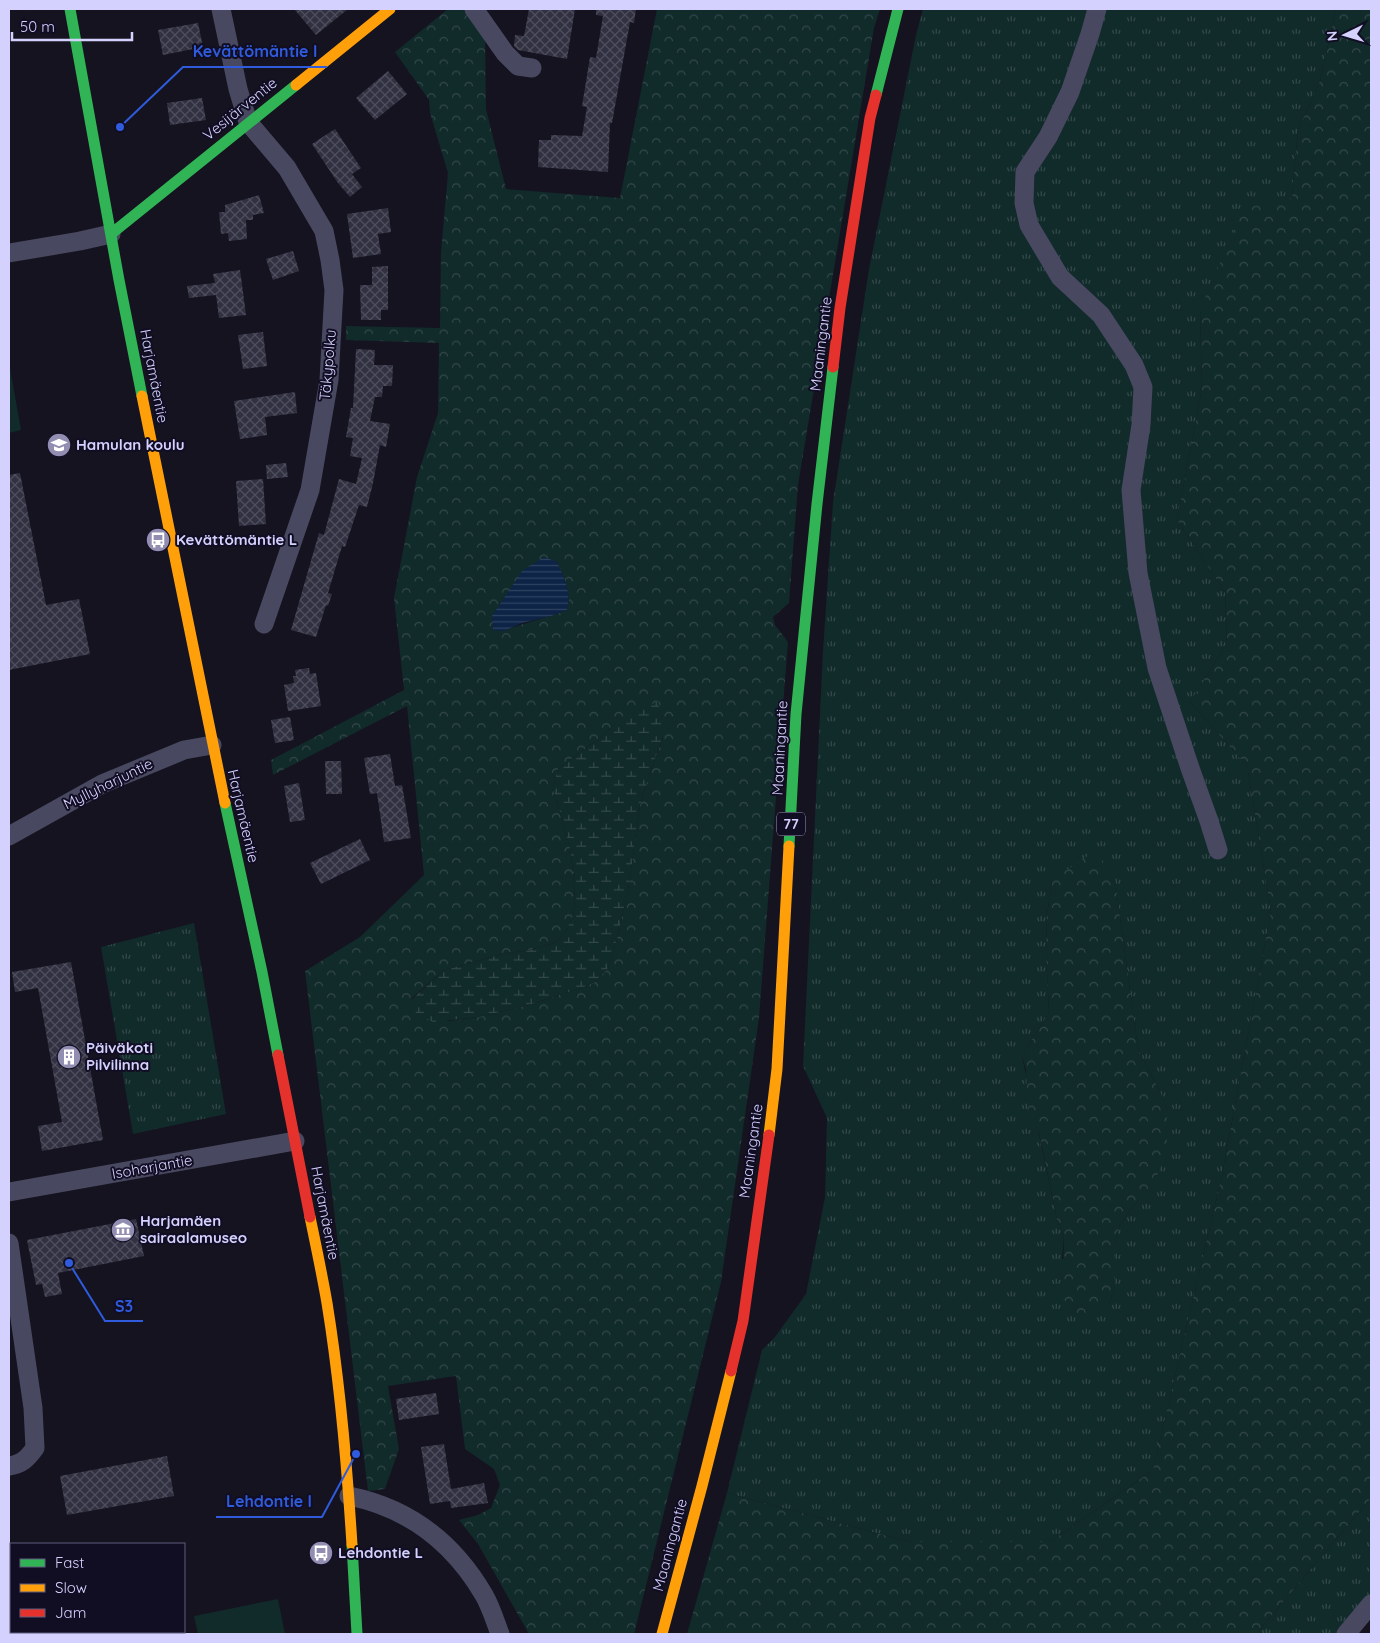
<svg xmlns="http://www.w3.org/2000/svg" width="1380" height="1643" font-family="Quicksand,sans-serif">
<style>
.grass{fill:url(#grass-tufts);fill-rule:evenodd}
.forest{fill:url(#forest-crowns);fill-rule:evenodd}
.wetland{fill:url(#wetland-marsh)}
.pitch{fill:#112a2a}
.water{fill:url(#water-rules)}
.building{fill:url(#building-cross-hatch)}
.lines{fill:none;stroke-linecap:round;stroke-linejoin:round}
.street{stroke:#484860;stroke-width:19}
.fast{stroke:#30b455;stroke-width:11}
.slow{stroke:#ff9f0a;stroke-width:11}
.jam{stroke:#e5322d;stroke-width:11}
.labels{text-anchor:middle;stroke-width:4;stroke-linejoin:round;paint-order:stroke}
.shield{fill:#110e24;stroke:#9a96bd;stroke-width:1}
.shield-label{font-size:14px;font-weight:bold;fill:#d5d1ff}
.street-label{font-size:15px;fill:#d5d1ff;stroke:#110e24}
.poi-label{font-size:15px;font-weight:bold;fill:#d5d1ff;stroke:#110e24;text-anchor:start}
.leader{fill:none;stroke:#2f5bdc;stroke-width:2}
.callout-dot{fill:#2f5bdc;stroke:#110e24;stroke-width:2}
.callout-label{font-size:16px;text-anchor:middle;font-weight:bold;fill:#2f5bdc;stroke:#110e24;stroke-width:4;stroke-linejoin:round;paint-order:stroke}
</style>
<defs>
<pattern id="grass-tufts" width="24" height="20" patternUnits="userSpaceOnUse" patternTransform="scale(1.25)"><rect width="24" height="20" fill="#112a2a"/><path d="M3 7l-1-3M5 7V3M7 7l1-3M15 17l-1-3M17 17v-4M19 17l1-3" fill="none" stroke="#33484a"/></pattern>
<pattern id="forest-crowns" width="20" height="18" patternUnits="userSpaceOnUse" patternTransform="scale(1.25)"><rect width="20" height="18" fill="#112a2a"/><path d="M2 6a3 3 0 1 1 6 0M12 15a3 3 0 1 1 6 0" fill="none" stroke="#33484a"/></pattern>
<pattern id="wetland-marsh" width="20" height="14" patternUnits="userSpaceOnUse" patternTransform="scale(1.25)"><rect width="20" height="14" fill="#112a2a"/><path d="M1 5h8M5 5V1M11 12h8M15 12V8" fill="none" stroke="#33484a"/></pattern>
<pattern id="water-rules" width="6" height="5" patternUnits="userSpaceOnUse" patternTransform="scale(1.25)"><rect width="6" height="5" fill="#0d2446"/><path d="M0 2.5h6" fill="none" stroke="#2f4362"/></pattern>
<pattern id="building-cross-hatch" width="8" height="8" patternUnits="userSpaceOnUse" patternTransform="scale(1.25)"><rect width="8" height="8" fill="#323141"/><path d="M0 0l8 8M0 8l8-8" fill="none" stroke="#4f4e5e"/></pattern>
</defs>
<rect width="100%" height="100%" fill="#14131f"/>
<path class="grass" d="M 923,9 L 1336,9 L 1320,81 L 1298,130 L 1292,198 L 1200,309 L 1202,388 L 1177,520 L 1225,592 L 1227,643 L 1190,702 L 1247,766 L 1271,911 L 1222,1175 L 1153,1470 L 1050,1542 L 910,1542 L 727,1493 L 762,1350 L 775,1337 L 806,1294 L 825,1197 L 827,1118 L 803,1066 L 823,651 L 833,502 L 869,269 L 916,35 ZM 1052,880 L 1115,880 L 1138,1049 L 1160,1092 L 1167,1109 L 1167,1151 L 1141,1198 L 1130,1210 L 1120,1225 L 1115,1243 L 1115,1286 L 1109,1304 L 1062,1258 L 1064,1236 L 1057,1219 L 1050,1186 L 1022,1056 L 1049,1012 L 1046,954 L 1047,915 Z
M 194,923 L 226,1114 L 133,1134 L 101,947 Z
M 1371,1498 L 1371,1604 L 1346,1634 L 1256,1634 Z
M 11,1603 L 11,1632 L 175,1632 L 175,1634 L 9,1634 Z"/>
<path class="forest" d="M 448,9 L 464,9 L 485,33 L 486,109 L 506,189 L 620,198 L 657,9 L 880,9 L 874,28 L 798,485 L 789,603 L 773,617 L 775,625 L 788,642 L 759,1018 L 721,1282 L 634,1634 L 529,1634 L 478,1544 L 459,1520 L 478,1515 L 491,1508 L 500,1485 L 494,1469 L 465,1449 L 456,1376 L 388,1386 L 399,1449 L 385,1489 L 368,1491 L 305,971 L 360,937 L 424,875 L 407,706 L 273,775 L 271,760 L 404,690 L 394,598 L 417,477 L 438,413 L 439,343 L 346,340 L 346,326 L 440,328 L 441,252 L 448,173 L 430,113 L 429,100 L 395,52 ZM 557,562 C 564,577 572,593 567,610 C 546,618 525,622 505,631 ZM 616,723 L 663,738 L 653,764 L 640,805 L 628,891 L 618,935 L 608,968 L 595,982 L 581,988 L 525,1006 L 479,1017 L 448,1021 L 411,999 L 444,970 L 506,953 L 525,951 L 555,943 L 566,931 L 573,916 L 575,901 L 573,871 L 570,848 L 553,788 L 558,769 L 602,736 Z
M 1336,9 L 1371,9 L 1371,1498 L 1256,1634 L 687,1634 L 727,1493 L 910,1542 L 1050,1542 L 1153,1470 L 1222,1175 L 1271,911 L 1247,766 L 1190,702 L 1227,643 L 1225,592 L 1177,520 L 1202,388 L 1200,309 L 1244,208 L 1292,198 L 1298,130 L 1320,81 Z
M 1096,850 L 1115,880 L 1138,1049 L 1160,1092 L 1167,1109 L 1167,1152 L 1153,1185 L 1130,1210 L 1120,1225 L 1115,1243 L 1115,1286 L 1109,1304 L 1093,1314 L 1072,1313 L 1062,1296 L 1064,1236 L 1057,1219 L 1039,1133 L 1028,1118 L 1026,1070 L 1022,1056 L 1049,1012 L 1046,954 L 1047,915 L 1052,880 Z"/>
<path class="wetland" d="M 658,701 L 663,737 L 653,764 L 640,805 L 628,891 L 618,935 L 608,968 L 595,982 L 581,988 L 525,1006 L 479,1017 L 433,1022 L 416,1013 L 411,1000 L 444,970 L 506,953 L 525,951 L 555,943 L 566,931 L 573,916 L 575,901 L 573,871 L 570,848 L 553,788 L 558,769 L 602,736 L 616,723 Z"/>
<path class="pitch" d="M 9,362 L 21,430 L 9,433 Z
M 278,1599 L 285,1634 L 198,1634 L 194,1616 Z"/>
<path class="water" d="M 544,557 L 557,562 C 564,577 572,593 567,610 L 551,616 L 522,623 L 505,631 L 493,630 L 492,616 L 522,571 Z"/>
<path class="building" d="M 294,9 L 348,9 L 316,35 Z
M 529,9 L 575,9 L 567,59 L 518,50 L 514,46 L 515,35 L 524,36 Z
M 596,9 L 636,9 L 634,23 L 630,22 L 612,123 L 610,123 L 608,172 L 538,167 L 539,140 L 551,140 L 551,135 L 582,136 L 587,107 L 582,106 L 590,57 L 596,58 L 603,16 L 596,15 Z
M 198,23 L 203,47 L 163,55 L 158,30 Z
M 388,71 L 407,94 L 375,120 L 356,98 Z
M 202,98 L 206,120 L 170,125 L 167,103 Z
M 335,129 L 361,168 L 352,174 L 362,187 L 350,197 L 338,183 L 312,144 Z
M 259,195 L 264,213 L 253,215 L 253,220 L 246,220 L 247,239 L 229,241 L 228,233 L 221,234 L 219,212 L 225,212 L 225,205 Z
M 388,208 L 391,232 L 378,234 L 381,254 L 353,258 L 347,214 Z
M 293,251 L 299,271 L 273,280 L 266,259 Z
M 388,266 L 388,310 L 381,310 L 381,320 L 361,320 L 360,285 L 372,285 L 372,267 Z
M 240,270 L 246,315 L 219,318 L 216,295 L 189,298 L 187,286 L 215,283 L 213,274 Z
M 263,332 L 267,366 L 243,369 L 238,335 Z
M 356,349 L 375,350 L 374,365 L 393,365 L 392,386 L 383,386 L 382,397 L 375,397 L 370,421 L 390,424 L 386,447 L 380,445 L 373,483 L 367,507 L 359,505 L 345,547 L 342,546 L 328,593 L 332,594 L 328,606 L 326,605 L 316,637 L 291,630 L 319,533 L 324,535 L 339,479 L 356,484 L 362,458 L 350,456 L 353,438 L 346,437 L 351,408 L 353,408 Z
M 295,392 L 297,413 L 265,417 L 267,435 L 240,439 L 234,401 Z
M 286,463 L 288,477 L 267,479 L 266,465 Z
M 20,473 L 46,605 L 79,599 L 90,654 L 9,670 L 9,475 Z
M 263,479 L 266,524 L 239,526 L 236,481 Z
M 309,668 L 310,674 L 316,673 L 321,706 L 288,711 L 284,685 L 294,683 L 293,676 L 296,676 L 295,670 Z
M 290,717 L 294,740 L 275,743 L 271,720 Z
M 390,754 L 395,786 L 402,785 L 411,838 L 384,842 L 377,793 L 370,794 L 364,758 Z
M 325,761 L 341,761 L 342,794 L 326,794 Z
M 299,783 L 305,820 L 290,822 L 284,786 Z
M 360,839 L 370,860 L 321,884 L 310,863 Z
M 71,962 L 103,1140 L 42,1151 L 38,1126 L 62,1122 L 38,988 L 15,992 L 12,972 Z
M 136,1219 L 144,1256 L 58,1273 L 62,1294 L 45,1297 L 42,1284 L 36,1285 L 27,1240 Z
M 436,1393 L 439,1414 L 399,1420 L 396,1399 Z
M 444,1444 L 451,1489 L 484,1483 L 488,1503 L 451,1508 L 450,1501 L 430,1504 L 421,1447 Z
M 167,1456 L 174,1496 L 67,1515 L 60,1476 Z"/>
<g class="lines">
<path class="street" d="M 221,9 L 238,89 L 248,122 L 287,168 L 324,231 L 330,260 L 334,290 L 329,380 L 310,490 L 264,624
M 474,9 L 505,53 L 518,66 L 532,68
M 1097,9 L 1090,34 L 1070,92 L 1048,137 L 1025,172 L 1024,203 L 1029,225 L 1060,277 L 1101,315 L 1134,365 L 1143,387 L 1141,425 L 1131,490 L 1138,573 L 1157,668 L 1190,768 L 1209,821 L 1218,850
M 9,253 L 80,241 L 111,234
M 9,836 L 102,784 L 184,750 L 212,745
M 9,1192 L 295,1141
M 9,1243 L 33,1408 L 35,1448 C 27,1459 22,1464 9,1466
M 349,1496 C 409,1508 453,1542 484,1595 C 491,1607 495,1621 500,1634
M 1346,1634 L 1371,1604"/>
<path class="fast" d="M 70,9 L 119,280 L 142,396
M 876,95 L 898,9
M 111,234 L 296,85
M 225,803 L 262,972 L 278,1055
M 789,846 L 796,714 L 817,504 L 833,367
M 352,1545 L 357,1634"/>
<path class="slow" d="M 296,85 L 390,9
M 142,396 L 225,803
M 769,1135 L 777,1069 L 789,846
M 310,1217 C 316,1246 322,1274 327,1303 C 340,1383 347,1464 352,1545
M 662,1634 L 702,1486 L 731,1371"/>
<path class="jam" d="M 833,367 L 840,308 L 870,118 L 876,95
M 278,1055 L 310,1217
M 731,1371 L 743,1321 L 769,1135"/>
</g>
<defs>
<g id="school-disc" transform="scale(1.25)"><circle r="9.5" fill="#918eb1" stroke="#110e24"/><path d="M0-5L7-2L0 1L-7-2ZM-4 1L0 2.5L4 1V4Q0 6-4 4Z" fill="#fff"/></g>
<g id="bus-disc" transform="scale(1.25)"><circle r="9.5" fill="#918eb1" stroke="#110e24"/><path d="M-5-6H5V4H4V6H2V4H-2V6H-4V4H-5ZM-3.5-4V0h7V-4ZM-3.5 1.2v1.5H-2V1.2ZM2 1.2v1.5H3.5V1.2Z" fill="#fff"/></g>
<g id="building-disc" transform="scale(1.25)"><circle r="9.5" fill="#918eb1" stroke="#110e24"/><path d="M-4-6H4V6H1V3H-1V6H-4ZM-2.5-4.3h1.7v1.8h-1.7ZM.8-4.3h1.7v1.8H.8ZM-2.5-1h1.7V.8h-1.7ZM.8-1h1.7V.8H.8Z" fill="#fff"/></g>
<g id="museum-disc" transform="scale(1.25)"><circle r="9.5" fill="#918eb1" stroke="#110e24"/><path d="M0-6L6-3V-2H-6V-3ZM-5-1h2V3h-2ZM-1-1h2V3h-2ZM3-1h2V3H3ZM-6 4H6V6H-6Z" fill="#fff"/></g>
</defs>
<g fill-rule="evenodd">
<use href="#school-disc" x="59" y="445"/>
<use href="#bus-disc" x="158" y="540"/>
<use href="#building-disc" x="69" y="1057"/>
<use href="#museum-disc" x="123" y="1230"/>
<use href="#bus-disc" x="321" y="1553"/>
</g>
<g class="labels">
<rect class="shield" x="777" y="812.5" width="28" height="23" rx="4"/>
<g class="shield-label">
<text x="791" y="829">77</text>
</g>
<g class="street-label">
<text transform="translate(240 109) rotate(-39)" y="5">Vesijärventie</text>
<text transform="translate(821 344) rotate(-83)" y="5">Maaningantie</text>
<text transform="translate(328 365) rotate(-85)" y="5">Täkypolku</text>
<text transform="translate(154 376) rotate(79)" y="5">Harjamäentie</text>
<text transform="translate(780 748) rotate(-87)" y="5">Maaningantie</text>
<text transform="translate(108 784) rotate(-26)" y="5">Myllyharjuntie</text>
<text transform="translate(243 816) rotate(77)" y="5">Harjamäentie</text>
<text transform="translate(751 1151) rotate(-82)" y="5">Maaningantie</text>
<text transform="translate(152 1167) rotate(-10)" y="5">Isoharjantie</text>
<text transform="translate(325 1213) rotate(79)" y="5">Harjamäentie</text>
<text transform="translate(670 1545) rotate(-75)" y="5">Maaningantie</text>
</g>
<g class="poi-label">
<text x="76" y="450">Hamulan koulu</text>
<text x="176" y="545">Kevättömäntie L</text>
<text x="86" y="1053">Päiväkoti<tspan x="86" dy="17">Pilvilinna</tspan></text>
<text x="140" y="1226">Harjamäen<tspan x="140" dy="17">sairaalamuseo</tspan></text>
<text x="338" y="1558">Lehdontie L</text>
</g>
</g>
<path class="leader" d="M120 127L183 67H327M69 1263L105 1321H143M356 1454L322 1517H216"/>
<g class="callout-dot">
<circle cx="120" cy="127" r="5"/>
<circle cx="69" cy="1263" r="5"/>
<circle cx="356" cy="1454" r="5"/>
</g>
<g class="callout-label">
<text x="255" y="57">Kevättömäntie I</text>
<text x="124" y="1312">S3</text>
<text x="269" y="1507">Lehdontie I</text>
</g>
<rect width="1380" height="1643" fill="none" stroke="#d5d1ff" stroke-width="20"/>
<rect x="10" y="1543" width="175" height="90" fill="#110e24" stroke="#5f5c7c"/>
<rect x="20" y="1559" width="25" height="8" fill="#30b455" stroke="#5f5c7c"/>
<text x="55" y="1568" font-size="15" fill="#d5d1ff">Fast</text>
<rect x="20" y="1584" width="25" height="8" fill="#ff9f0a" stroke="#5f5c7c"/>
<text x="55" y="1593" font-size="15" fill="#d5d1ff">Slow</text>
<rect x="20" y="1609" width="25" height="8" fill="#e5322d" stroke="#5f5c7c"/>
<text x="55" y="1618" font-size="15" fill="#d5d1ff">Jam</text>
<g transform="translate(1345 35) rotate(265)" stroke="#110e24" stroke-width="4" paint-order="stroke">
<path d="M0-4L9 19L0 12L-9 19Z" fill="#d5d1ff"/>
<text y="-8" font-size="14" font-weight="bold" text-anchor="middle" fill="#d5d1ff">N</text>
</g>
<path d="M12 32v8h120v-8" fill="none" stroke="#d5d1ff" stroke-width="2.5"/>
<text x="20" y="32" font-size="15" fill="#d5d1ff" stroke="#110e24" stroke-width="4" paint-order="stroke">50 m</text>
</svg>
